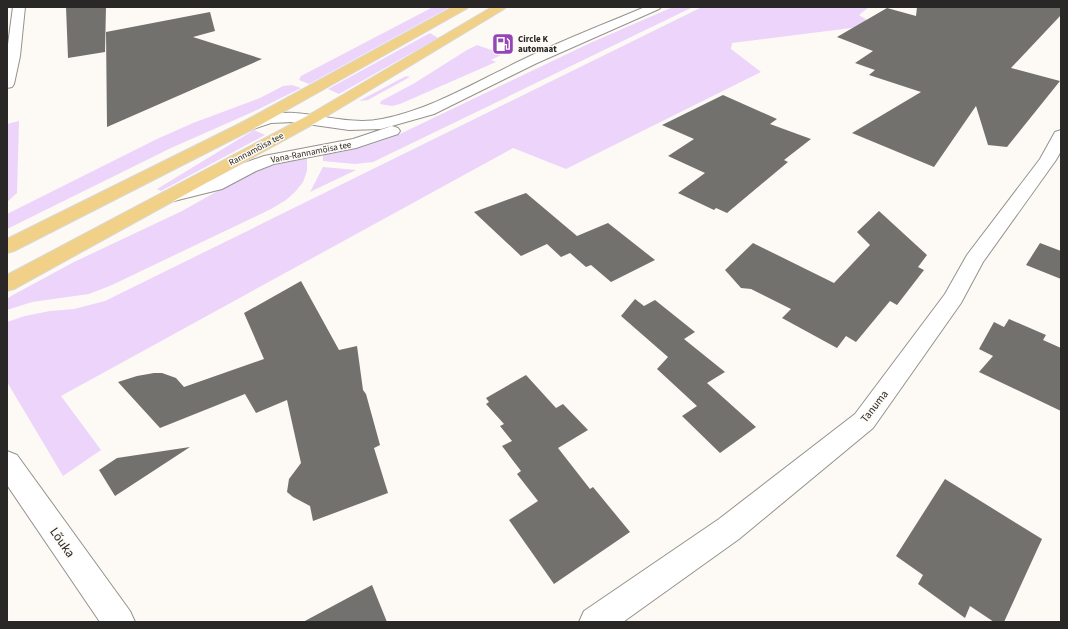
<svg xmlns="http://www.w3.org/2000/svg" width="1068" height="629" font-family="'Source Sans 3',sans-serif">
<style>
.green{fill:#edd4fb}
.building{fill:#73716d}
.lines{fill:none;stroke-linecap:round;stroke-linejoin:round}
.minor-casing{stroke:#94928d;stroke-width:2}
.major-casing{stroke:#d8d8d8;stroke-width:2}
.minor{fill:#fff;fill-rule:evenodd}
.major{fill:#f1d188;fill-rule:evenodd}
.labels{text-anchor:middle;stroke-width:3;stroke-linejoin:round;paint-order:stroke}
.far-poi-label{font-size:9px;font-weight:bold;fill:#292826;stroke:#fdfaf5;text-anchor:start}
.far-street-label{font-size:9px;fill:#292826;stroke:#fdfaf5}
.street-label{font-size:11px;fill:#292826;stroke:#fdfaf5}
.near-street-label{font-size:13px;fill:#292826;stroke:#fdfaf5}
</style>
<rect width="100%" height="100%" fill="#fdfaf5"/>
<path class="green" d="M 433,7 L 450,7 L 309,84 L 299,80 L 301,76 Z
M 673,7 L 693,7 L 373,162 L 355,164 L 323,161 L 323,155 C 351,151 376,144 402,133 L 590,43 Z
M 702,7 L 869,7 L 859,15 L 875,25 L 732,43 L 731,49 L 761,72 L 566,169 L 513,148 L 61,396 L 101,450 L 63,476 L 7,382 L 7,322 L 25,316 L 50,311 L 74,309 L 105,301 Z
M 430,33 L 438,38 L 339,94 L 328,89 Z
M 477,45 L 503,54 L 491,60 L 496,62 L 400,104 L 392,106 L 380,104 L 381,101 L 413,84 L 467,50 Z
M 406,76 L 410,77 L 368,100 L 359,101 Z
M 292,85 L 301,88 L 257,110 L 171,148 L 7,229 L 7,214 L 157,139 L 193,123 L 260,98 L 283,86 Z
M 19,121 L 17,193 L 7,202 L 7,124 Z
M 254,130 L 265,135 L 161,191 L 157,189 Z
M 307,158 L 307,171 L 303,182 L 295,192 L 286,200 L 271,209 L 112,285 L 89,294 L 32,302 L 7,310 L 7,299 L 11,296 L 74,262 L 182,211 L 237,180 L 255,172 L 283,162 Z
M 323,167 L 356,170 L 310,192 Z"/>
<path class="building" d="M 66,7 L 106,7 L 105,52 L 68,58 Z
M 917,7 L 1061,7 L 1061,15 L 1011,68 L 1060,81 L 1007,147 L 988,145 L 976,106 L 934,167 L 852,133 L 921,92 L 869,75 L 875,70 L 855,63 L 873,51 L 837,37 L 887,8 L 916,16 Z
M 210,12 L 215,31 L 193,37 L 262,59 L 107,127 L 106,32 Z
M 723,95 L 777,119 L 770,124 L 811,139 L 784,160 L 788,162 L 727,213 L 716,208 L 714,210 L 678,193 L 705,173 L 668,156 L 694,139 L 662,125 Z
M 526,193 L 577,236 L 608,223 L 655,260 L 611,282 L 591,265 L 586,267 L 570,253 L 561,257 L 547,244 L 521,256 L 474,212 Z
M 879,211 L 927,255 L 918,267 L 924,270 L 897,305 L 890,301 L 856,342 L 846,336 L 837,348 L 782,318 L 791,309 L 751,289 L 741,288 L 725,270 L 753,243 L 834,283 L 870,245 L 857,232 Z
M 1040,243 L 1061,251 L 1061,279 L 1026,265 Z
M 301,281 L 339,350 L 357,346 L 363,390 L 366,394 L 380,445 L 374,448 L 388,493 L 313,521 L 310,506 L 293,497 L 287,492 L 289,479 L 301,463 L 287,400 L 256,413 L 245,394 L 160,428 L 118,382 L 137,376 L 154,373 L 162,373 L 176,378 L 184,387 L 264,359 L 244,313 Z
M 635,299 L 644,306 L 655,300 L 695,332 L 684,339 L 725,372 L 707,383 L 756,427 L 720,453 L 682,416 L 697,406 L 657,369 L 668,357 L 621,316 Z
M 1009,319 L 1046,335 L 1043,340 L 1061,348 L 1061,411 L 979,372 L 993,356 L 979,349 L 994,322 L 1004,327 Z
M 526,375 L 556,408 L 563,404 L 588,430 L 558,448 L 590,489 L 593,487 L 630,532 L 554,584 L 509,520 L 538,501 L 517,474 L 521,471 L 502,446 L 512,441 L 500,426 L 504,424 L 486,404 L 489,402 L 486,398 Z
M 190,447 L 115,496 L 99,470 L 117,458 Z
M 945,479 L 1042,539 L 1004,622 L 994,622 L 970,606 L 965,618 L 918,584 L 923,575 L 896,556 Z
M 372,585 L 387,622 L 303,622 Z"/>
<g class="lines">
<g class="minor-casing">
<path id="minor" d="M 13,7 L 25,7 L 20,56 L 14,84 L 12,87 L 7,88 L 7,52 Z
M 645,7 L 661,7 L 659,9 L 537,63 L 434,114 L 381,129 L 349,130 L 293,122 L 271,123 L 247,131 L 241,129 L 239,126 L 241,123 C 258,118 277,111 295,113 C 323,115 353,125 382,119 C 433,109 479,80 526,58 C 565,39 605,24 645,7 Z
M 392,126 L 398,128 L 400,131 L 398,134 L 356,148 L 274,164 L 256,171 L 222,189 L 174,201 L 168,202 L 162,201 L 159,197 L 162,193 L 210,181 L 244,163 L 264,156 L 353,139 Z
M 1061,130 L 1061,151 L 1056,160 L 983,262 L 961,303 L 873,428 L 739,539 L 623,622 L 579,622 L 584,611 L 719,519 L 855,414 L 945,294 L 967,255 L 1040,159 L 1055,132 Z
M 7,451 L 17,455 L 130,611 L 135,622 L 100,622 L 7,485 Z"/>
</g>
<g class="major-casing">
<path id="major" d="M 453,7 L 468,7 L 466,9 L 253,129 L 14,251 L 7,253 L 7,239 L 241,123 Z
M 492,7 L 506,7 L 504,9 L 317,122 L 14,289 L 7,291 L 7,275 L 307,116 Z"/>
</g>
<use href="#minor" class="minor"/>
<use href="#major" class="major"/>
</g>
<defs>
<g id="fuel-square" transform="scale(1.15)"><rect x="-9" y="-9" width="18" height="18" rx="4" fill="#9446b7" stroke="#fdfaf5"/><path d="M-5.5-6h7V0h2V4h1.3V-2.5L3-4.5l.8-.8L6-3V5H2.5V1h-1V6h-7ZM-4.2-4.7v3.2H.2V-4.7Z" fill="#fff"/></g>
</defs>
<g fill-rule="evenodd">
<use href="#fuel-square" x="503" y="44"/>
</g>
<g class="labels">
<g class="far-poi-label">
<text x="518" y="42">Circle K<tspan x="518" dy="10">automaat</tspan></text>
</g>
<g class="far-street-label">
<text transform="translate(256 149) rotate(-28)" y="3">Rannamõisa tee</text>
<text transform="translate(311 152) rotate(-11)" y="3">Vana-Rannamõisa tee</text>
</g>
<g class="street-label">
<text transform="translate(874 406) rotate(-52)" y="4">Tanuma</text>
</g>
<g class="near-street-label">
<text transform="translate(63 542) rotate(55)" y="5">Lõuka</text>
</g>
</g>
<rect width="1068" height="629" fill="none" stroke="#292826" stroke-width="16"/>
</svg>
